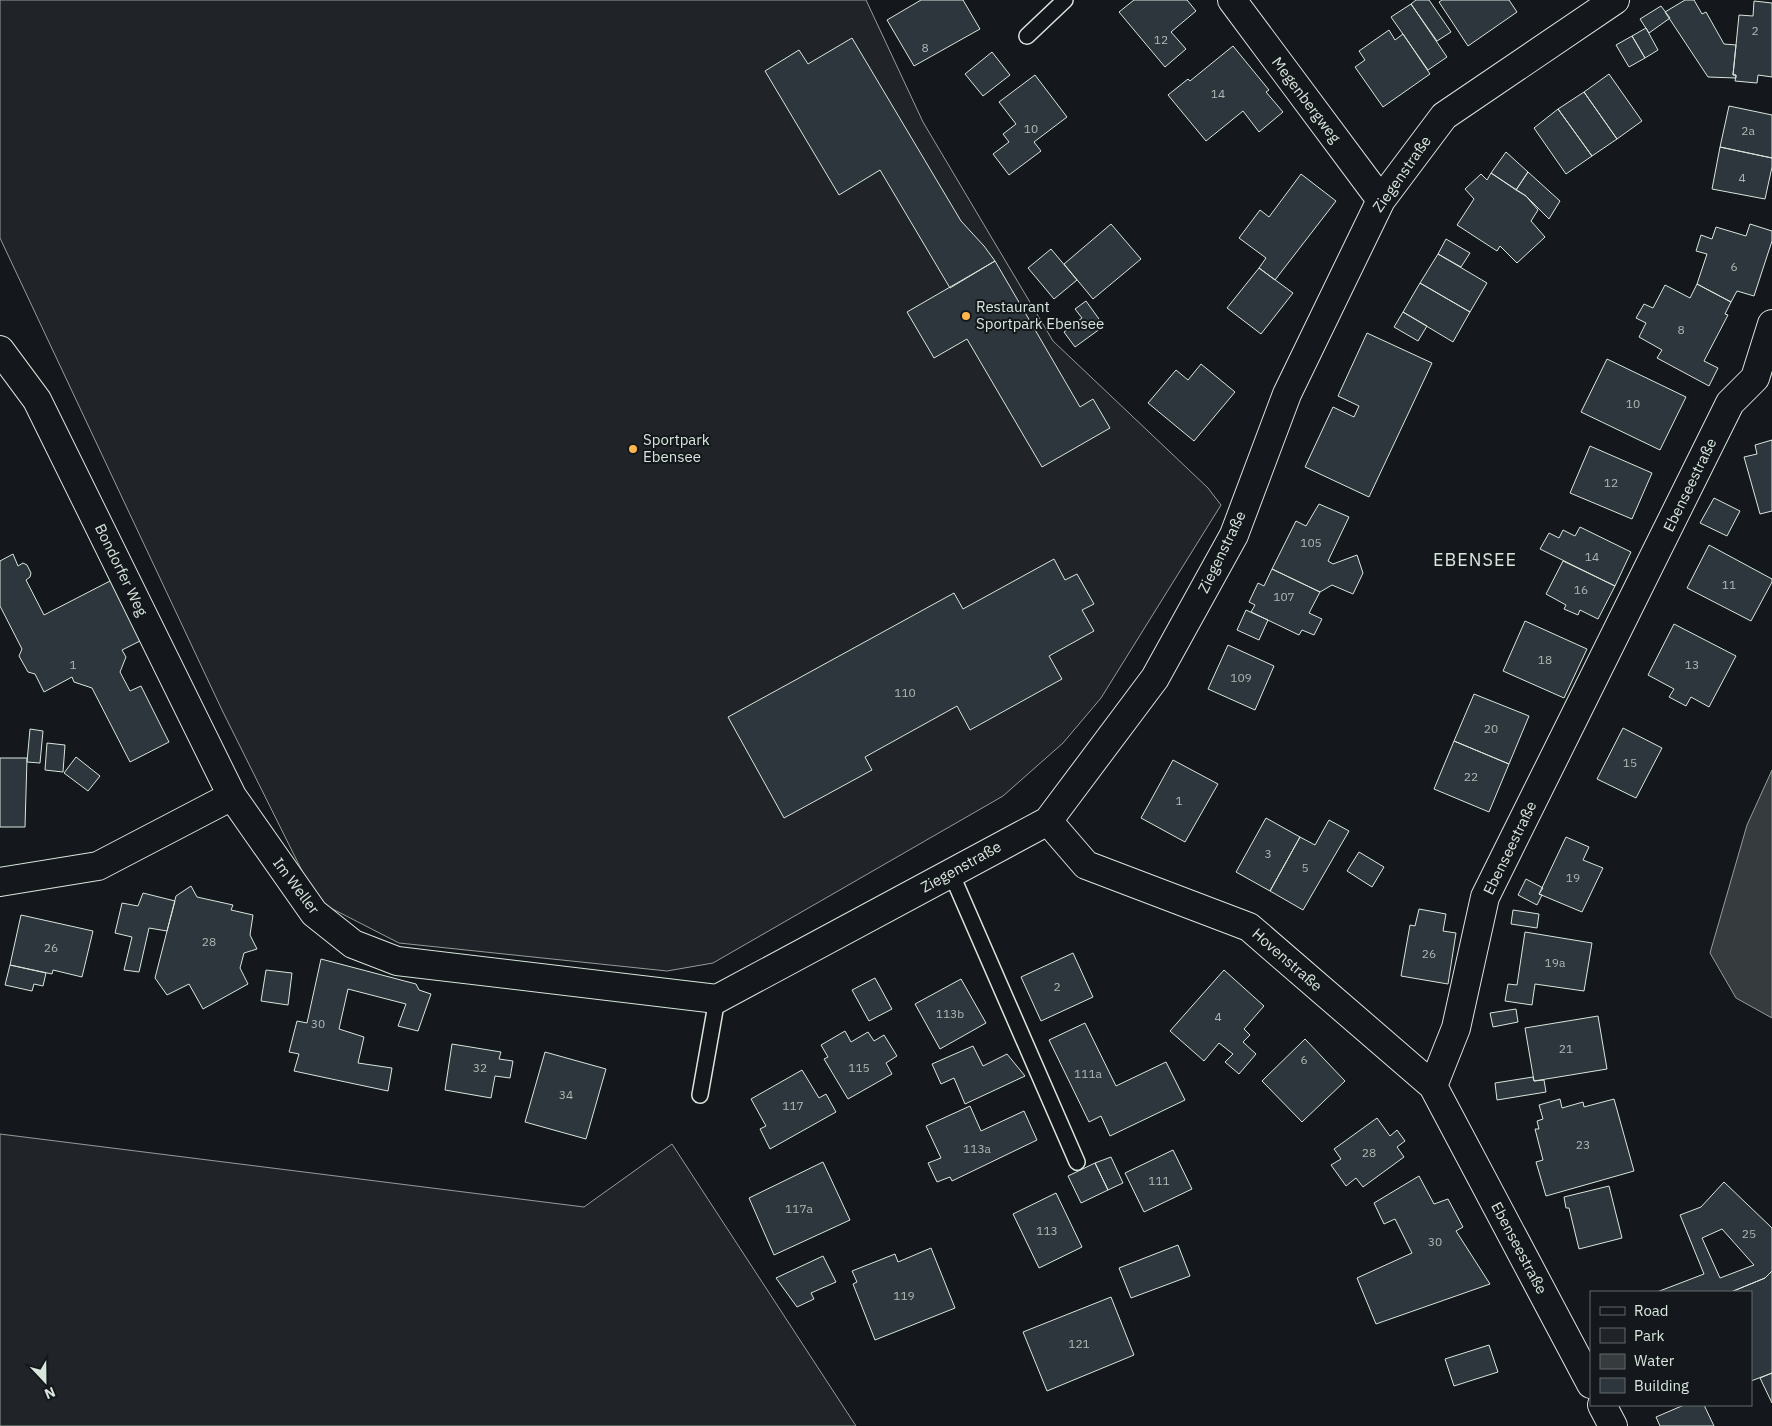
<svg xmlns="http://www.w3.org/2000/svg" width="1772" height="1426" font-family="'IBM Plex Sans',sans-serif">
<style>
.green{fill:#202428;stroke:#939e99}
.water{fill:#363b3e;stroke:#939e99}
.building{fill:#2c363c;stroke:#d8e6dc;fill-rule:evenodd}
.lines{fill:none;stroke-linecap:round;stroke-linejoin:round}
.service-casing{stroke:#d8e6dc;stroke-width:18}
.minor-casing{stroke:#d8e6dc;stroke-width:30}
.service{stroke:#14181c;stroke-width:15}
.minor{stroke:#14181c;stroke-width:28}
.poi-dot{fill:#ffb74d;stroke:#14181c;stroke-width:2}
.labels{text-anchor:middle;stroke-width:4;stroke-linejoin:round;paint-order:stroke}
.number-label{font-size:12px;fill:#adbab4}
.street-label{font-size:15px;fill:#d8e6dc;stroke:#14181c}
.poi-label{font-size:15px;fill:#d8e6dc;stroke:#14181c;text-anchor:start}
.quarter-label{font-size:18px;letter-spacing:1px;fill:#d8e6dc;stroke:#14181c}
</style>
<rect width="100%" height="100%" fill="#14181c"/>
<path class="green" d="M 0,0 L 866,0 L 923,122 L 1053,341 L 1208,488 L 1221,505 L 1101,698 L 1063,743 L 1003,796 L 713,963 L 667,971 L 399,943 L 317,901 L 222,710 L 0,238 Z
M 0,1134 L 584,1207 L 672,1144 L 856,1426 L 0,1426 Z"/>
<path class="water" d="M 1772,770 L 1772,1018 L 1736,998 L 1710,953 L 1747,825 Z"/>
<path class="building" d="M 921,0 L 963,0 L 980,29 L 914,66 L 887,20 Z
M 1134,0 L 1187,0 L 1196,11 L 1171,32 L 1186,49 L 1165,67 L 1119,12 Z
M 1416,0 L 1429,0 L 1451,32 L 1437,41 L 1411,4 Z
M 1442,0 L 1509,0 L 1517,12 L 1468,46 L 1439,2 Z
M 1685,0 L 1694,0 L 1702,14 L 1706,12 L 1724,44 L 1736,45 L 1733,75 L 1736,75 L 1736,78 L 1708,77 L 1665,12 Z
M 1754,1 L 1772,3 L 1772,77 L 1758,75 L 1757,83 L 1735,81 L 1736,75 L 1733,75 L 1739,15 L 1753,16 Z
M 1411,4 L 1447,57 L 1428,70 L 1391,17 Z
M 1661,6 L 1670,18 L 1649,33 L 1640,19 Z
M 1646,28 L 1658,50 L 1645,58 L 1632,36 Z
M 1389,30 L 1395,40 L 1403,34 L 1430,74 L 1383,107 L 1355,67 L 1365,60 L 1359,51 Z
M 1632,36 L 1645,58 L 1629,67 L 1616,45 Z
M 852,38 L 961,221 L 984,246 L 995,261 L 950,288 L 880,170 L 839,195 L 765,71 L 799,50 L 808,64 Z
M 1233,46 L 1269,90 L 1266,92 L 1283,112 L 1259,132 L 1243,111 L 1206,141 L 1168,95 L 1188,79 L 1190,81 Z
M 992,52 L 1010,75 L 983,96 L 965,74 Z
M 1609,74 L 1642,121 L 1617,139 L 1584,92 Z
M 1035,75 L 1067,117 L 1034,142 L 1041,151 L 1009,175 L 993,154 L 1009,142 L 1003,134 L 1016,124 L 999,102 Z
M 1584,92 L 1617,139 L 1592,156 L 1558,109 Z
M 1729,106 L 1772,115 L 1772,158 L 1720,147 Z
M 1558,109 L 1592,156 L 1566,174 L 1534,128 Z
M 1720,147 L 1772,158 L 1772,167 L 1765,199 L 1712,189 Z
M 1506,152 L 1528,172 L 1516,190 L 1491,173 Z
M 1528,172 L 1560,201 L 1549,219 L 1526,196 L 1516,190 Z
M 1491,173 L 1526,196 L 1538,210 L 1531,221 L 1545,237 L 1517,263 L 1500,246 L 1497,251 L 1457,225 L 1474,199 L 1465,189 L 1481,174 L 1487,180 Z
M 1301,174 L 1336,201 L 1275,280 L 1259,268 L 1266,258 L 1239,238 L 1260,210 L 1269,217 Z
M 1111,224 L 1141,259 L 1093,299 L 1064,264 Z
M 1750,224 L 1772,231 L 1772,241 L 1754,296 L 1737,291 L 1731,302 L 1697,284 L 1707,254 L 1696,251 L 1701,235 L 1712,239 L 1716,227 L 1746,236 Z
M 1446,239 L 1470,253 L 1461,267 L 1438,254 Z
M 1051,249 L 1077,280 L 1054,299 L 1028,268 Z
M 1438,254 L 1487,283 L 1470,312 L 1420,283 Z
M 995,261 L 1080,407 L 1093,399 L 1110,428 L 1042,467 L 967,339 L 934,358 L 907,312 Z
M 1259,268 L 1293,293 L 1261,334 L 1227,308 Z
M 1420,283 L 1470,312 L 1453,342 L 1403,312 Z
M 1697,284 L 1731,302 L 1725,314 L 1728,315 L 1704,361 L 1718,368 L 1709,386 L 1657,358 L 1662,350 L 1639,337 L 1646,323 L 1636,318 L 1644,304 L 1653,308 L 1665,285 L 1690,298 Z
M 1086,301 L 1104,326 L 1075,347 L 1064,332 L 1082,318 L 1075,309 Z
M 1403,312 L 1427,326 L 1418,341 L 1394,327 Z
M 1367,333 L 1432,363 L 1369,497 L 1305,467 L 1333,407 L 1354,417 L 1359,406 L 1338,396 Z
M 1607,359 L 1686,397 L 1660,450 L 1581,412 Z
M 1201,364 L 1235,392 L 1194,441 L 1148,403 L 1176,370 L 1188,380 Z
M 1772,440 L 1772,511 L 1760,514 L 1744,457 L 1757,454 L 1755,445 Z
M 1590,446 L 1652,473 L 1632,519 L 1570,493 Z
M 1714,498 L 1740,511 L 1727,536 L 1700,523 Z
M 1319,504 L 1349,517 L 1328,561 L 1333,564 L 1357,555 L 1363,573 L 1353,594 L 1332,585 L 1320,592 L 1272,569 L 1296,521 L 1306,526 Z
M 1580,527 L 1631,552 L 1615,586 L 1540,549 L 1549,533 L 1559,538 L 1563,530 L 1575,536 Z
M 1709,545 L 1772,579 L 1772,582 L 1751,621 L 1687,588 Z
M 13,554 L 18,566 L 23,563 L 27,565 L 31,573 L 30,577 L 26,580 L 44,615 L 112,580 L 142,640 L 122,650 L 126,657 L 120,672 L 130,691 L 141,686 L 169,742 L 130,762 L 92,688 L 74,682 L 72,677 L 44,692 L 35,674 L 28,672 L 19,656 L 22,649 L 0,606 L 0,561 Z
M 1054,559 L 1065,580 L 1077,574 L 1094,604 L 1082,610 L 1094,631 L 1049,656 L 1062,679 L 970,730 L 957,706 L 865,757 L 872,770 L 784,818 L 728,717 L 954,593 L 963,609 Z
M 1563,561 L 1615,586 L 1598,619 L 1580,610 L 1578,615 L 1564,609 L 1566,605 L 1546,594 Z
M 1272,569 L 1320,592 L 1309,613 L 1322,619 L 1314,635 L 1302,630 L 1299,635 L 1251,612 L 1255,605 L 1249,602 L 1258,583 L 1264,586 Z
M 1246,610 L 1268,620 L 1259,640 L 1237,630 Z
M 1525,621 L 1587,649 L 1564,698 L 1503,671 Z
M 1674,624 L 1736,656 L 1709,707 L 1691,697 L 1686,706 L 1669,697 L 1674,689 L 1648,675 Z
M 1228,645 L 1274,666 L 1255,710 L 1208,689 Z
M 1474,694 L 1529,716 L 1509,764 L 1454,741 Z
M 1623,728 L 1662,748 L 1636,798 L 1597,779 Z
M 30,729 L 43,731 L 40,763 L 27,762 Z
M 1454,741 L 1509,764 L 1489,812 L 1434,789 Z
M 47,743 L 65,745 L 63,772 L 45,770 Z
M 76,757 L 100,776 L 88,791 L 64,773 Z
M 0,758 L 27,758 L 25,827 L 0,827 Z
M 1173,760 L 1218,784 L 1185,842 L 1141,818 Z
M 1266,818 L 1300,837 L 1270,891 L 1236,872 Z
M 1329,820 L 1349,831 L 1303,910 L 1270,891 L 1300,837 L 1315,845 Z
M 1566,837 L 1589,847 L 1583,860 L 1603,868 L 1582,912 L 1539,894 Z
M 1359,852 L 1384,867 L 1372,887 L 1347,871 Z
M 1526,879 L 1543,888 L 1539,894 L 1542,895 L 1537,905 L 1518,895 Z
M 191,886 L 197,897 L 233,905 L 231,910 L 253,915 L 250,935 L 257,949 L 244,953 L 240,968 L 248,984 L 203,1009 L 189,984 L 167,995 L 155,978 L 176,896 Z
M 143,893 L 175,901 L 167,931 L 149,928 L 139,972 L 124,970 L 132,937 L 115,933 L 122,903 L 138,906 Z
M 1419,909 L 1446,914 L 1443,931 L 1456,933 L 1448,984 L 1401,976 L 1410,925 L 1415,926 Z
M 1513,910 L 1539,914 L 1537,928 L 1511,924 Z
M 21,915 L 93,931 L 82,977 L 53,970 L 52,974 L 10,965 Z
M 1525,932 L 1592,943 L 1584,991 L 1535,984 L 1532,1005 L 1505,1001 L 1508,984 L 1517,985 Z
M 1073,953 L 1093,997 L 1041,1021 L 1021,977 Z
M 321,959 L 416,984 L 419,990 L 431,994 L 418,1031 L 398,1026 L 406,1004 L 348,989 L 339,1029 L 364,1037 L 358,1063 L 392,1068 L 388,1091 L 294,1071 L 299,1054 L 289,1052 L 297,1021 L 307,1023 Z
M 10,965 L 46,973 L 43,986 L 34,984 L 32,991 L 5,985 Z
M 266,970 L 292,973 L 288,1005 L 261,1001 Z
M 1224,970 L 1264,1006 L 1244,1029 L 1250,1035 L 1243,1042 L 1256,1054 L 1239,1074 L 1225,1062 L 1233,1054 L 1219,1043 L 1204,1061 L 1170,1031 Z
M 875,978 L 892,1009 L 869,1021 L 852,990 Z
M 961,979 L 986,1023 L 940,1049 L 915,1004 Z
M 1516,1009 L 1518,1022 L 1493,1027 L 1490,1013 Z
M 1598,1016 L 1607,1069 L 1534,1081 L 1525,1028 Z
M 1085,1023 L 1116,1086 L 1166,1062 L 1185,1100 L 1110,1136 L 1101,1116 L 1089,1122 L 1049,1040 Z
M 845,1031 L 851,1042 L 868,1032 L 874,1041 L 884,1035 L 897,1056 L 886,1063 L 892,1074 L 848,1099 L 824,1059 L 828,1057 L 821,1045 Z
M 1305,1039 L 1345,1081 L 1302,1122 L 1262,1081 Z
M 452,1044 L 501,1052 L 499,1059 L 513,1061 L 510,1078 L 495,1076 L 491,1098 L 445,1090 Z
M 973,1046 L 983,1066 L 1007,1054 L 1025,1076 L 965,1104 L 954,1078 L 941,1084 L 932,1064 Z
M 545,1052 L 606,1069 L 586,1139 L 525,1122 Z
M 802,1070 L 819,1098 L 826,1094 L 836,1112 L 770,1149 L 760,1129 L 766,1126 L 751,1099 Z
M 1533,1077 L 1534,1081 L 1544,1080 L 1546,1092 L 1497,1100 L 1495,1083 Z
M 1560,1099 L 1562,1108 L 1583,1102 L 1584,1107 L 1614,1099 L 1634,1171 L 1546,1196 L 1536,1162 L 1543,1160 L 1535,1129 L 1539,1129 L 1537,1121 L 1543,1119 L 1539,1105 Z
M 970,1106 L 981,1131 L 1024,1111 L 1037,1140 L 952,1181 L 950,1177 L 937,1182 L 928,1163 L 941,1158 L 926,1126 Z
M 1377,1118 L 1390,1136 L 1397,1130 L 1405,1141 L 1397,1147 L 1404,1157 L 1363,1187 L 1356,1178 L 1346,1186 L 1331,1165 L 1341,1159 L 1334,1149 Z
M 1173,1150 L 1192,1189 L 1144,1212 L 1125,1173 Z
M 1111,1157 L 1123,1183 L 1108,1190 L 1095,1163 Z
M 823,1162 L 850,1220 L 774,1255 L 749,1198 Z
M 1095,1163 L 1108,1190 L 1081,1203 L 1068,1176 Z
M 1419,1176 L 1434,1204 L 1448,1199 L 1463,1227 L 1456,1231 L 1490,1284 L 1376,1324 L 1357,1278 L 1412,1253 L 1395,1219 L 1384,1224 L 1374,1203 Z
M 1724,1182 L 1772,1228 L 1772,1271 L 1765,1278 L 1731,1292 L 1657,1292 L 1704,1274 L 1680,1215 L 1701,1207 ZM 1722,1229 L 1754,1265 L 1720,1278 L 1702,1238 Z
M 1609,1186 L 1622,1238 L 1579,1249 L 1569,1208 L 1566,1208 L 1564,1197 Z
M 1056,1193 L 1082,1247 L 1039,1268 L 1013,1214 Z
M 1178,1245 L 1190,1276 L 1131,1298 L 1119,1268 Z
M 931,1248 L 955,1308 L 875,1340 L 853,1284 L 857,1282 L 852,1271 L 895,1254 L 898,1262 Z
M 823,1256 L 836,1282 L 811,1293 L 814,1299 L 797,1307 L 776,1278 Z
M 1772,1271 L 1772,1373 L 1751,1381 L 1751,1292 L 1731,1292 L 1765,1278 Z
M 1111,1297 L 1134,1355 L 1047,1391 L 1023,1332 Z
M 1489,1345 L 1498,1372 L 1454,1386 L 1445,1359 Z
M 1772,1373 L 1772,1403 L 1760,1378 Z
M 1684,1405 L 1704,1405 L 1714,1426 L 1660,1426 L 1656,1417 Z"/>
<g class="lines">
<g class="service-casing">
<path id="service" d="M 1027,36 L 1065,0
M 951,873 L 1077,1162
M 700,1095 L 717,999"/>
</g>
<g class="minor-casing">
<path id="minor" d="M 1232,0 L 1381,200
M 0,350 L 37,400 L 232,796
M 1048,821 L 1086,865 L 1249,927 L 1433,1086 L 1591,1384
M 0,882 L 98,866 L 232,796 L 314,913 L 353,944 L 397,961 L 717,999 L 1048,821 L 1155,678 L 1234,535 L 1287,394 L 1381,200 L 1444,116 L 1615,0
M 1433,1086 L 1456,1028 L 1485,897 L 1730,403 L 1755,378 L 1772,324
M 1602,1405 L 1613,1426"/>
</g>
<use href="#service" class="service"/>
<use href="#minor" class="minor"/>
</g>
<g class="poi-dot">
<circle cx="966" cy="316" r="5"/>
<circle cx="633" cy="449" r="5"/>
</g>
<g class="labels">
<g class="number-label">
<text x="1755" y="35">2</text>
<text x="1161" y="44">12</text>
<text x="925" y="52">8</text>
<text x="1218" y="98">14</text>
<text x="1031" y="133">10</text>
<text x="1748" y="135">2a</text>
<text x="1742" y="182">4</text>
<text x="1734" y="271">6</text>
<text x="1681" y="334">8</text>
<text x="1633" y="408">10</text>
<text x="1611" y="487">12</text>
<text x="1311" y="547">105</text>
<text x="1592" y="561">14</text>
<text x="1729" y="589">11</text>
<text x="1581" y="594">16</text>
<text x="1284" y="601">107</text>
<text x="1545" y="664">18</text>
<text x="73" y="669">1</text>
<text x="1692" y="669">13</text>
<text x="1241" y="682">109</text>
<text x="905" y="697">110</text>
<text x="1491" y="733">20</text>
<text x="1630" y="767">15</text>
<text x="1471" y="781">22</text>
<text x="1179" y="805">1</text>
<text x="1268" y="858">3</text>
<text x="1305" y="872">5</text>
<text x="1573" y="882">19</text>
<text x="209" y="946">28</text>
<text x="51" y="952">26</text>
<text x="1429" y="958">26</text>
<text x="1555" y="967">19a</text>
<text x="1057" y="991">2</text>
<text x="950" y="1018">113b</text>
<text x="1218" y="1021">4</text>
<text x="318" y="1028">30</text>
<text x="1566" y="1053">21</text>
<text x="1304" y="1064">6</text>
<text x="480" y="1072">32</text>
<text x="859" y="1072">115</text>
<text x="1088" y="1078">111a</text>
<text x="566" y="1099">34</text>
<text x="793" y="1110">117</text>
<text x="1583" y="1149">23</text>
<text x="977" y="1153">113a</text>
<text x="1369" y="1157">28</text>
<text x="1159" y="1185">111</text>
<text x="799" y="1213">117a</text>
<text x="1047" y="1235">113</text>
<text x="1749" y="1238">25</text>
<text x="1435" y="1246">30</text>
<text x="904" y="1300">119</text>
<text x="1079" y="1348">121</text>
</g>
<g class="street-label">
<text transform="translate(1306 100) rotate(53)" y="5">Megenbergweg</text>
<text transform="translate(1402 174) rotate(-55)" y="5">Ziegenstraße</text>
<text transform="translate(1690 485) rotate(-64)" y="5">Ebenseestraße</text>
<text transform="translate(1222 552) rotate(-64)" y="5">Ziegenstraße</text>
<text transform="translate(121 570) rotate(64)" y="5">Bondorfer Weg</text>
<text transform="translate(1510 848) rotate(-64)" y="5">Ebenseestraße</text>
<text transform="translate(961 867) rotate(-29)" y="5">Ziegenstraße</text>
<text transform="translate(296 886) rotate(53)" y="5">Im Weller</text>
<text transform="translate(1287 960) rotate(41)" y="5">Hovenstraße</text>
<text transform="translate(1519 1248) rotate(62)" y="5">Ebenseestraße</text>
</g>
<g class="poi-label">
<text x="976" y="312">Restaurant<tspan x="976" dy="17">Sportpark Ebensee</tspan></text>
<text x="643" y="445">Sportpark<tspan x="643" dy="17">Ebensee</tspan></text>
</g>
<g class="quarter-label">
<text x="1475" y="566">EBENSEE</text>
</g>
</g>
<rect x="1590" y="1291" width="162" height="115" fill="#14181c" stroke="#626a69"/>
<rect x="1600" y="1307" width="25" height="8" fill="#14181c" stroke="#626a69"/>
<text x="1634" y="1316" font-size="15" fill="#d8e6dc">Road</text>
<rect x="1600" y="1328" width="25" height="15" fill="#202428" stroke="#626a69"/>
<text x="1634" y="1341" font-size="15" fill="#d8e6dc">Park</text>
<rect x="1600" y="1354" width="25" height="15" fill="#363b3e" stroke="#626a69"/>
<text x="1634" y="1366" font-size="15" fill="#d8e6dc">Water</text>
<rect x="1600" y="1378" width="25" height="15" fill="#2c363c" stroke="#626a69"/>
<text x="1634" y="1391" font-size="15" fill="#d8e6dc">Building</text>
<g transform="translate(45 1381) rotate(158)" stroke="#14181c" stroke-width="4" paint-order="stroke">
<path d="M0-4L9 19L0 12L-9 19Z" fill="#d8e6dc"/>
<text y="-8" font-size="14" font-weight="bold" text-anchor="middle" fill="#d8e6dc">N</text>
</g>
</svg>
